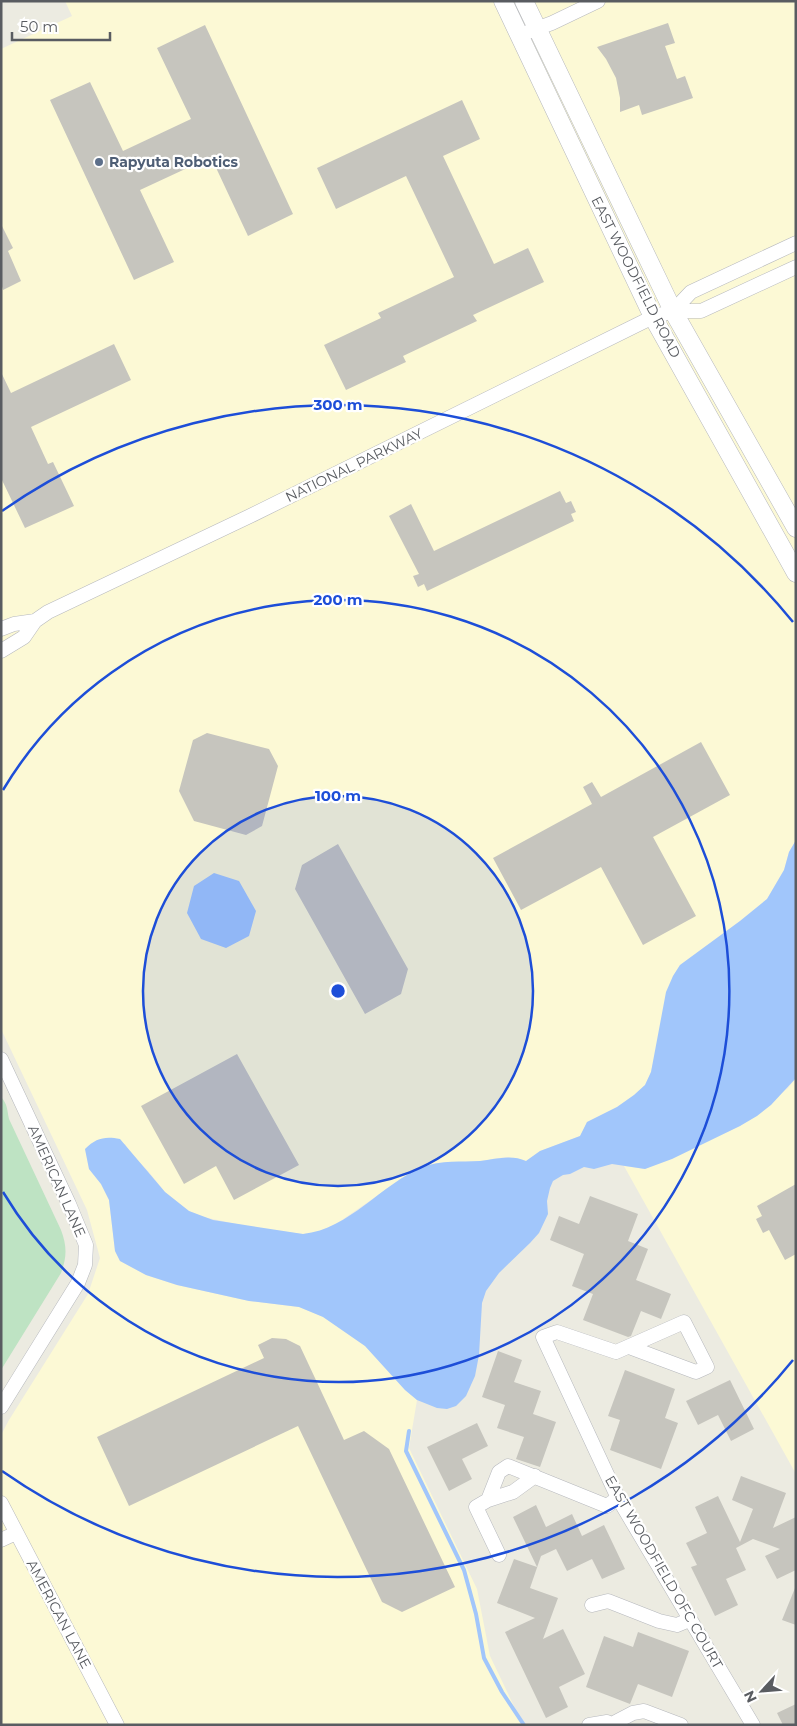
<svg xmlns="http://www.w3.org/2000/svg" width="797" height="1726" font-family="Montserrat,sans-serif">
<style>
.commercial{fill:#fcf9d5}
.green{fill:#bee3c3}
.water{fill:#a1c6fb}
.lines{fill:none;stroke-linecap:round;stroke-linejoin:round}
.stream{stroke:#a1c6fb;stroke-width:4}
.building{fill:#c6c5be}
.minor-casing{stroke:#b6b8bd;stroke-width:15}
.tertiary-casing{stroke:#b6b8bd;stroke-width:19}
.minor{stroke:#fff;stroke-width:14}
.tertiary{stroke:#fff;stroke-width:18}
.ring{fill:none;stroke:#1d4ed8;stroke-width:2.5}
.service-dot{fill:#5c6f8a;stroke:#fff;stroke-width:2}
.labels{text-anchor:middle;stroke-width:4.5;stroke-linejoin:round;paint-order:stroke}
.service-label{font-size:14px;font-weight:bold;fill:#4e5e75;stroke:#fff;text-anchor:start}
.street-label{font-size:14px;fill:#595c61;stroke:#fff}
.centre{fill:#1d4ed8;stroke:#fff;stroke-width:2.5}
.ring-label{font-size:15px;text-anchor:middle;font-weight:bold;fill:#1d4ed8;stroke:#fff;stroke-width:4.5;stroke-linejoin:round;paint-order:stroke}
</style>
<rect width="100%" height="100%" fill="#ecebe1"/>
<path class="commercial" d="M 65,1 L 796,1 L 796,840 L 789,852 L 784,870 L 767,899 L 740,921 L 680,965 L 673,976 L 651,1072 L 645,1085 L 634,1095 L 617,1107 L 587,1122 L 580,1136 L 540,1151 L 526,1161 L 506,1157 L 482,1161 L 436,1163 L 423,1167 L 403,1178 L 336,1224 L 315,1233 L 303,1234 L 256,1228 L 203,1217 L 189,1211 L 165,1192 L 148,1171 L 131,1154 L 125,1144 L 85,1149 L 89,1169 L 101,1184 L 109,1200 L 115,1251 L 120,1261 L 146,1275 L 177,1285 L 249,1301 L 299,1307 L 324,1317 L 365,1346 L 405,1390 L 417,1400 L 409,1448 L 477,1589 L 490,1656 L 523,1725 L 1,1725 L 1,1435 L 9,1420 L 88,1294 L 100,1258 L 87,1210 L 1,1029 L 1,49 L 72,16 Z
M 796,1078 L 796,1474 L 624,1166 L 645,1169 L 740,1126 L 788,1088 Z"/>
<path class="green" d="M 1,1097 C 8,1105 7,1110 9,1119 L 61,1230 C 67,1246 67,1257 61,1273 L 1,1370 Z"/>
<path class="water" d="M 796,840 L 796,1078 L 771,1105 L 757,1116 L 740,1126 L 672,1159 L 645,1169 L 612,1164 L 594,1169 L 584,1167 L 570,1174 L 563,1175 L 553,1181 L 550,1188 L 547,1201 L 548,1214 L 539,1233 L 530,1243 L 499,1273 L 486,1291 L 482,1303 L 479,1355 L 475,1376 L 466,1396 L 456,1406 L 447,1409 L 437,1408 L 417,1400 L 405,1390 L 365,1346 L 323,1317 L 299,1307 L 249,1301 L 177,1285 L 146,1275 L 120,1261 L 115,1251 L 109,1200 L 101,1184 L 89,1169 L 85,1149 C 96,1138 105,1136 120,1139 L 165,1192 L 189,1211 L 213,1220 L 303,1234 C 350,1229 381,1184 423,1167 C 441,1160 462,1162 480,1161 C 495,1159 512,1154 526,1161 L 540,1151 L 580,1136 L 587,1122 L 617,1107 L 634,1095 L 645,1085 L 651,1072 L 666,992 L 673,976 L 680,965 L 740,921 L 767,899 L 784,870 L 789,852 Z
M 214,873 L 239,881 L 256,911 L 249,936 L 226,948 L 201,939 L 187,913 L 194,886 Z"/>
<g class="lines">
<path class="stream" d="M 409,1431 L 406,1451 L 464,1570 L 476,1614 L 484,1658 L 502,1692 L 524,1725"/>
</g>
<path class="building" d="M 668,23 L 675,43 L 665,46 L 677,79 L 685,76 L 693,98 L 642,115 L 639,105 L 620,112 L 620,98 L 616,78 L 606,59 L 597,47 Z
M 205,25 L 293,214 L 248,236 L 211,157 L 140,190 L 174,262 L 134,280 L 50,100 L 90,82 L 123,151 L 191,119 L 157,48 Z
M 462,100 L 480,139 L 443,156 L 494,264 L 528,248 L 544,282 L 473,315 L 477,321 L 403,356 L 406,362 L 346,390 L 324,345 L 381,318 L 378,313 L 454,277 L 406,176 L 336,209 L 317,168 Z
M 1,224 L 13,248 L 8,251 L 21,281 L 3,290 L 1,283 Z
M 114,344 L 131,380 L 31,427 L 48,464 L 53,462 L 74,506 L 25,528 L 1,478 L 1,372 L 11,393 Z
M 560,491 L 566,503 L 571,501 L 576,512 L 571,514 L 574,521 L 427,591 L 424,584 L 418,587 L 413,576 L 419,574 L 389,516 L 411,504 L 434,551 Z
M 207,733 L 269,749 L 278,766 L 262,826 L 246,835 L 194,821 L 179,791 L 193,740 Z
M 701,742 L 730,795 L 653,837 L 696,916 L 643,945 L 601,867 L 521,910 L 493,858 L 592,804 L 583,787 L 592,782 L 601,797 Z
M 338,844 L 408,969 L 401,994 L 365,1014 L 295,889 L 302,865 Z
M 237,1054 L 299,1165 L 234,1200 L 216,1166 L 184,1184 L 141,1106 Z
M 796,1184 L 796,1254 L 785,1260 L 769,1230 L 763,1233 L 756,1219 L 762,1216 L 757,1206 Z
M 590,1196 L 638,1214 L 628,1241 L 648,1249 L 636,1280 L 671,1294 L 661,1319 L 641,1311 L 631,1336 L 628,1337 L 583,1320 L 593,1294 L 572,1286 L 584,1254 L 550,1240 L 559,1216 L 579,1224 Z
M 272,1338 L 286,1339 L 300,1346 L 344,1440 L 364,1431 L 389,1449 L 455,1587 L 402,1612 L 382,1602 L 298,1426 L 129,1506 L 97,1437 L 264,1358 L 258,1345 Z
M 498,1351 L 522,1360 L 514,1382 L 541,1391 L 533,1414 L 556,1422 L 540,1467 L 516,1459 L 524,1437 L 497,1428 L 505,1405 L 482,1397 Z
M 625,1370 L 675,1389 L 665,1418 L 678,1423 L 661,1469 L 610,1450 L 620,1420 L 608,1416 Z
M 730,1380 L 754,1429 L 731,1441 L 718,1415 L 698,1425 L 686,1401 Z
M 477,1423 L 488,1446 L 462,1459 L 472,1479 L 449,1491 L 427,1447 Z
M 741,1476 L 786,1493 L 773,1528 L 796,1517 L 796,1570 L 777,1579 L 765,1556 L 780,1549 L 753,1539 L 736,1548 L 746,1570 L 726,1579 L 738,1605 L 715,1616 L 691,1567 L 697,1565 L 686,1543 L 707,1533 L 695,1507 L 718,1496 L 740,1542 L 753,1509 L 732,1500 Z
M 536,1505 L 546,1527 L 572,1514 L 582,1536 L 604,1525 L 625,1569 L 602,1579 L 592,1559 L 567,1571 L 556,1549 L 541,1556 L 530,1588 L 558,1598 L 543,1639 L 563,1629 L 585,1674 L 559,1687 L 568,1707 L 546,1718 L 505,1632 L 535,1618 L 497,1603 L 514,1559 L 537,1567 L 513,1517 Z
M 795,1588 L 796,1588 L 796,1625 L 782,1620 Z
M 638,1632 L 689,1651 L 672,1697 L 638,1684 L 630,1704 L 586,1687 L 604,1636 L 633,1647 Z
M 796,1704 L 796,1725 L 783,1725 L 777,1713 Z"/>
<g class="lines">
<g class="minor-casing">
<path id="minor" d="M 528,32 L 552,23 L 598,1
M 673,311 L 691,292 L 796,243
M 1,629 L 14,624 L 35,621
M 1,651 L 24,637 L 35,621 L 48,612 L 250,516 L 653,317 L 673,311 L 701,311 L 796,267
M 1,1059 L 69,1204 L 86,1245 L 85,1265 L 78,1283 L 1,1407
M 629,1347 L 696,1372 L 707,1367 L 684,1322 L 616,1352 L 557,1332 L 543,1337 L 618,1498 L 753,1725
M 488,1500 L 513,1492 L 535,1476
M 1,1503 L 117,1725
M 1,1540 L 16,1533
M 499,1555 L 476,1507 L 488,1500 L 499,1472 L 508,1466 L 607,1506 L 618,1498
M 592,1605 L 608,1601 L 659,1621 L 677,1625 L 689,1620
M 612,1724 L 633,1713 L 644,1711 L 681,1725
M 589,1725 L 607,1722 L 612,1725"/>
</g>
<g class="tertiary-casing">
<path id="tertiary" d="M 503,1 L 653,317 L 796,573
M 524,1 L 673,311 L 796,528"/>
</g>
<use href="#minor" class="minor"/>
<use href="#tertiary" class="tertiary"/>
</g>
<circle cx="338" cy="991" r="195" fill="#1d4ed8" fill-opacity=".12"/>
<g class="ring">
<circle cx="338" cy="991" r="195"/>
<path d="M3 790A391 391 0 1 1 3 1192"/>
<path d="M793 1360A586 586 0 0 1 2 1471M2 511A586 586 0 0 1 793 622"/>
</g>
<circle class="service-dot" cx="99" cy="162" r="5"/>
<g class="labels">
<g class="service-label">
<text x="109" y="167">Rapyuta Robotics</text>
</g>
<g class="street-label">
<text transform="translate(636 277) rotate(63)" y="5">EAST WOODFIELD ROAD</text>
<text transform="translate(354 465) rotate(-26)" y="5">NATIONAL PARKWAY</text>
<text transform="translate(57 1181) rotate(66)" y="5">AMERICAN LANE</text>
<text transform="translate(664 1572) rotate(60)" y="5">EAST WOODFIELD OFC COURT</text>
<text transform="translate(59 1614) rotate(62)" y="5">AMERICAN LANE</text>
</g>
</g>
<circle cx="338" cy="991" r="8" class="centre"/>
<g class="ring-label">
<text x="338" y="410">300 m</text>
<text x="338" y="605">200 m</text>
<text x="338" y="801">100 m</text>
</g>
<rect width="797" height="1726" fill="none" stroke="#595c61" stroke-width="5"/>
<g transform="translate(762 1691) rotate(244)" stroke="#ffffff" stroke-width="4" paint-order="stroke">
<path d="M0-4L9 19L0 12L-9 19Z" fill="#595c61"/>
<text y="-8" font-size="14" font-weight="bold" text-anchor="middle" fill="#595c61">N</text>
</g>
<path d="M12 32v8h98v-8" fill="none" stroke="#595c61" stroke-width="2.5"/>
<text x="20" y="32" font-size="15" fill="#595c61" stroke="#ffffff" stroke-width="4" paint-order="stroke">50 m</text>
</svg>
